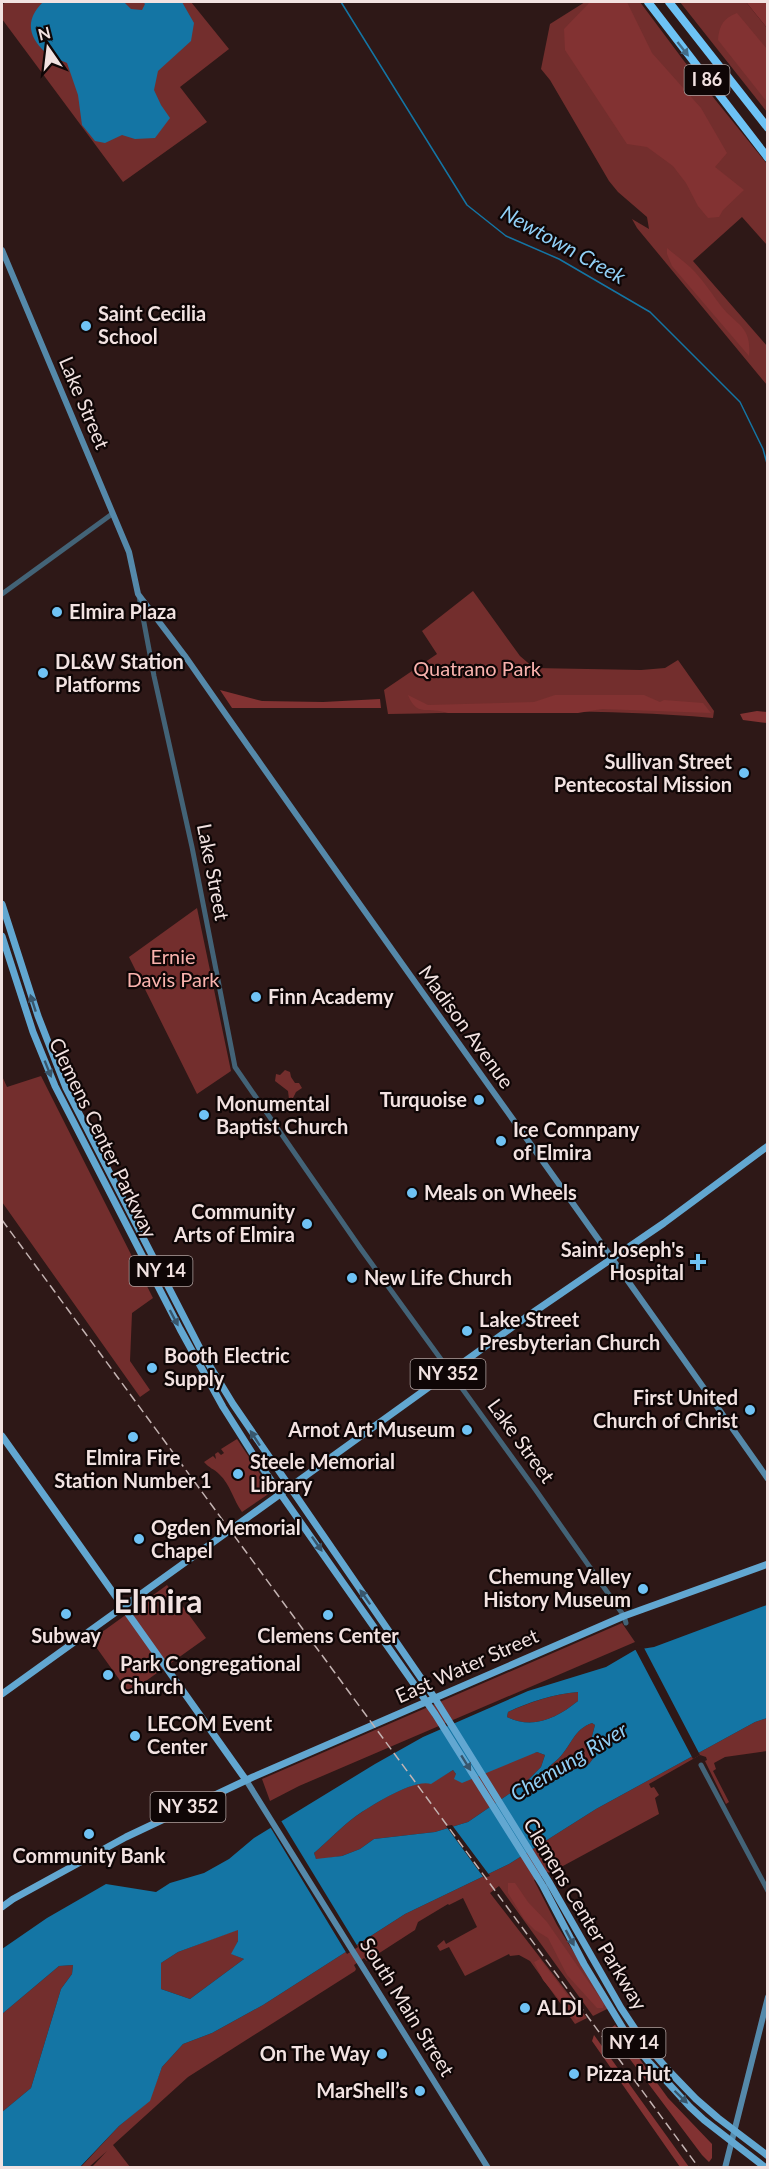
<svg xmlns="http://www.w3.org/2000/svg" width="769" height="2169" font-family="Lato,sans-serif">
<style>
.green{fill:#732e2d}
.forest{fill:#823232}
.water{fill:#1475a4;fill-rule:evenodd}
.pier{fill:#2e1817}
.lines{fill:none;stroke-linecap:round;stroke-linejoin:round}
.stream{stroke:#1475a4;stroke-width:1.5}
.tertiary{stroke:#436377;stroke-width:5}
.secondary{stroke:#5589aa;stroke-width:6}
.primary{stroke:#62a7d1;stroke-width:7}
.motorway{stroke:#6dc2f5;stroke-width:8}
.rail{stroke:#c4b3b2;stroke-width:1.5;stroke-dasharray:9 4.5;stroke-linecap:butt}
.oneway{fill:#436d89}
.oneway2{fill:#38566c}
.poi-dot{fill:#6fc2f4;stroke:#0f0606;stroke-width:2}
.labels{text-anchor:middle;stroke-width:4.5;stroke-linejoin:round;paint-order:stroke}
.shield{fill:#0f0606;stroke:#aea09f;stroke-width:1.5}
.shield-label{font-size:18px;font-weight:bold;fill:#f2e2e1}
.poi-label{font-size:20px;font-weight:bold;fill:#f2e2e1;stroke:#0f0606;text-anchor:start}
.street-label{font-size:20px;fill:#f2e2e1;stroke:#0f0606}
.park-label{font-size:20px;fill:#f9b2ad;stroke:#0f0606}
.water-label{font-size:21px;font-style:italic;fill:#91cff6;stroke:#0f0606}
.town-label{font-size:32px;font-weight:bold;fill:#f2e2e1;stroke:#0f0606}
</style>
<rect width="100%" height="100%" fill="#2e1817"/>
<path class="green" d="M 6,2 L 191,2 L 229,49 L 180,87 L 207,122 L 123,182 L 2,19 L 2,5 Z
M 585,2 L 640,2 L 684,61 L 767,164 L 767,245 L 742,217 L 693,261 L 767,346 L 767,385 L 637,228 L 632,219 L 649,229 L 647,217 L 618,192 L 609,181 L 550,80 L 541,69 L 550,24 Z
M 680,2 L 746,2 L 767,28 L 767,112 Z
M 473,591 L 520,656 L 534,668 L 641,670 L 665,668 L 678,660 L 714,711 L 713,718 C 606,708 496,712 388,714 L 384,690 L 437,654 L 422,631 Z
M 197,908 L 231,1071 L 197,1094 L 129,957 Z
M 285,1070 L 290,1072 L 291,1077 L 295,1083 L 299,1083 L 302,1088 L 296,1092 L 293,1098 L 289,1099 L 288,1091 L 275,1081 L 276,1074 L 280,1075 Z
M 2,1076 L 7,1087 L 41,1076 L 153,1298 L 132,1313 L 130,1361 L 150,1390 L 140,1397 L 2,1202 Z
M 237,1439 L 270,1489 L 270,1493 L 242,1512 C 233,1500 231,1485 219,1474 C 214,1469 209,1468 204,1462 L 213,1456 L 216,1459 L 215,1454 L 218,1452 L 221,1455 L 224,1453 L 221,1449 Z
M 167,1585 L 206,1638 L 129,1693 L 91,1640 Z
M 622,1623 L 635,1642 L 299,1786 L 270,1801 L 262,1779 Z
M 578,1692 L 578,1701 C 557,1718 533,1730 507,1717 L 508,1712 C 530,1702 554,1694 578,1692 Z
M 767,1718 L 767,1751 L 725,1757 L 714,1763 L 716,1769 L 713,1771 L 729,1802 L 726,1804 L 705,1761 L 707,1760 L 706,1757 L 700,1755 L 649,1784 L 651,1788 L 654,1787 L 659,1795 L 655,1798 L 659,1814 L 550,1873 L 547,1872 L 534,1880 L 557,1925 L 607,2006 L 607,2009 L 593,2016 L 499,1886 L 490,1893 L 587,2018 L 575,2024 L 530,1961 L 519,1955 L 510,1956 L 509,1954 L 465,1976 L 449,1947 L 440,1951 L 437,1946 L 444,1940 L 446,1944 L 477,1927 L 463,1898 L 449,1905 L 448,1904 L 418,1922 L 415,1930 L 367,1961 L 364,1958 L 354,1965 L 356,1969 L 355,1971 L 188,2077 L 113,2145 L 130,2167 L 92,2167 L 107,2151 L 89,2167 L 80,2168 L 119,2126 L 149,2101 L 162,2067 L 183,2044 L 212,2033 L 263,2005 L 405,1914 L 509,1864 L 596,1809 L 755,1722 Z
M 592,1723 L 595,1725 L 591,1740 L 595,1756 L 589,1764 L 554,1777 L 546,1772 C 550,1765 553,1764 559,1758 C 571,1746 574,1729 592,1723 Z
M 537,1752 L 545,1755 L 541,1767 L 525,1783 L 468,1822 L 435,1832 L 374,1839 L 360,1849 L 342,1856 L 316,1860 L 314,1853 C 328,1841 341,1827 356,1816 C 370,1806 415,1778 431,1783 L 453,1770 L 456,1774 Z
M 239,1929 L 238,1941 L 232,1954 L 244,1959 L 190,1999 L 161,1989 L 161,1963 L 178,1952 Z
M 73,1965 L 72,1974 L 61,1989 L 31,2088 L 2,2112 L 2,2014 L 59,1966 Z"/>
<path class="forest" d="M 590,2 L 627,2 L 652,53 L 701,108 L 727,153 L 715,167 L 744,190 L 723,210 L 719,217 L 708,218 L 698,206 L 686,183 L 673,166 L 647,147 L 627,144 L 565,50 L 564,29 Z
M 746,2 L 767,2 L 767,28 Z
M 737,13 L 767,49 L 767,102 L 718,40 C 719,25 724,18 737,13 Z
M 667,248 C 676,256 687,263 695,272 C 705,283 712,294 721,306 C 736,325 752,326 749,356 L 672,266 L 667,254 Z
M 220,690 L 262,701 L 323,702 L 380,699 L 381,708 L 232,708 Z
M 408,695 L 428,705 L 534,702 L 555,695 L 644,695 L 660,702 L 664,700 L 703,703 L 711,713 L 602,709 L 578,713 L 448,713 C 428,706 417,718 408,695 Z
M 757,711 L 767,712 L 767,723 L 743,720 L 740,714 Z
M 508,1883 L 515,1883 L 528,1902 L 547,1922 L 604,2004 L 603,2008 L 597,2008 L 567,1975 L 548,1938 L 535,1930 L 524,1919 L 508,1893 Z
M 540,1959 L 584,2017 L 576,2020 L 543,1980 L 534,1962 Z
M 615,2025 L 668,2098 L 712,2144 L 712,2158 L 709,2162 L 702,2155 L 608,2030 Z
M 594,2035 L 689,2167 L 680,2167 L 592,2041 Z"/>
<path class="water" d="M 43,2 L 124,2 L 131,9 L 142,10 L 145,4 L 143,2 L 182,2 L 194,23 L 191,41 L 158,71 L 154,90 L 161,105 L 170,118 L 155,138 L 135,139 L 122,135 L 105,143 L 95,141 L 82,125 L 78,95 L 67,63 C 60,60 51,57 45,52 C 27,35 26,19 43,2 Z
M 767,1605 L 767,1718 L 755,1722 L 596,1809 L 509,1864 L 405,1914 L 263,2005 L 212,2033 L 183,2044 L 162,2067 L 150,2101 L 119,2126 L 80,2167 L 2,2167 L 2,2112 L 31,2088 L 61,1989 L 72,1974 L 73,1965 L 59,1966 L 2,2014 L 2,1949 L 47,1918 L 106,1884 L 156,1892 L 170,1883 L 204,1873 L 229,1859 L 254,1838 L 375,1764 L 423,1737 L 528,1691 L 606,1667 L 635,1650 L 654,1647 ZM 578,1692 L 578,1701 C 557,1718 533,1730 507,1717 L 508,1712 C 529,1702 554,1694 578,1692 ZM 592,1723 L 595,1725 L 591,1740 L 595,1756 L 589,1764 L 554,1777 L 546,1772 C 549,1765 553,1764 559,1758 C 571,1746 574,1729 592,1723 ZM 537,1752 L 545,1755 L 541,1767 L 525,1783 L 468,1822 L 435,1832 L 374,1839 L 360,1849 L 342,1856 L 316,1859 L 314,1853 C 328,1841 341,1827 356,1816 C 370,1806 415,1778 431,1784 L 453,1770 L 456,1774 L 454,1779 L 462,1783 ZM 238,1930 L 238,1941 L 231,1954 L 244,1959 L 190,1999 L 161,1989 L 161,1963 L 178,1952 Z"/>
<path class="pier" d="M 643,1646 L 700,1755 L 693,1759 L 634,1647 Z
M 280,1819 L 358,1947 L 347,1954 L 269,1825 Z
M 452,1825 L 490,1876 L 484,1878 L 446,1826 Z"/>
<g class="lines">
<path class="stream" d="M 341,2 L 467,205 L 506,236 L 559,259 L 650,312 L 740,402 L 763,449 L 768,467"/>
<path class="tertiary" d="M 2,594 L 112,514
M 139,596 L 154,676 L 192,847 L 235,1067 L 361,1249 L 535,1489 L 624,1616 L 626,1623
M 701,1765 L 768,1891"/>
<path class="secondary" d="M 2,250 L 129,552 L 138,594 L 185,656 C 377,932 575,1204 768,1479
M 246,1780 L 488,2168
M 725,2168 L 768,1997"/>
<path class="primary" d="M 2,904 L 38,1016 L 66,1088 L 205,1358 L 233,1404 L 434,1697 L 549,1882 L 621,2008 L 643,2041 L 669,2071 L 696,2099 L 718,2118 L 768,2156
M 2,936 L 33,1032 L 55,1086 L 180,1329 L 223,1407 L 254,1456 L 435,1714 L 543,1886 L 584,1964 L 624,2030 L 648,2061 L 690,2107 L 704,2120 L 766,2168
M 2,1436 L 246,1780
M 2,1694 L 525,1318 L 664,1223 L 768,1146
M 2,1907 L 13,1899 L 126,1837 L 253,1777 L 624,1616 L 768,1564"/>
<path class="motorway" d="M 648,2 L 768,158
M 669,2 L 768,128"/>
<path class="rail" d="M 2,1220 L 699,2168"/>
</g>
<defs><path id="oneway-solid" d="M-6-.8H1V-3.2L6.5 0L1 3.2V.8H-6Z" transform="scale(1.5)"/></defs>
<use class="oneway" href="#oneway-solid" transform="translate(683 49) rotate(52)"/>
<g class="oneway2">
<use href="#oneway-solid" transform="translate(33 1003) rotate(-108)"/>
<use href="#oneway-solid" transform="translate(48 1069) rotate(68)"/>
<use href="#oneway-solid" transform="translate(174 1318) rotate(62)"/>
<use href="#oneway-solid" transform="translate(255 1438) rotate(-123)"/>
<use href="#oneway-solid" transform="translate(317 1544) rotate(55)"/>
<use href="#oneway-solid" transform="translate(365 1597) rotate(-125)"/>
<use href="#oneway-solid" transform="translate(466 1763) rotate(58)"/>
<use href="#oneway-solid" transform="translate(570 1938) rotate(62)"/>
<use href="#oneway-solid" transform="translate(681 2097) rotate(44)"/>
</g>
<g class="poi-dot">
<circle cx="86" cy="326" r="6"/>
<circle cx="57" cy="612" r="6"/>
<circle cx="43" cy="673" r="6"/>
<circle cx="744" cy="773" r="6"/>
<circle cx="256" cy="997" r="6"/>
<circle cx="479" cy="1100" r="6"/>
<circle cx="204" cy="1115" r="6"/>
<circle cx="501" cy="1141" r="6"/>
<circle cx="412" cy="1193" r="6"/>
<circle cx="307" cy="1224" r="6"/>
<path d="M695 1253h6v6h6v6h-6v6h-6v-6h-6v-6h6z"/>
<circle cx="352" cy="1278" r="6"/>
<circle cx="467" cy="1331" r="6"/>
<circle cx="152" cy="1368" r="6"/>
<circle cx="750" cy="1410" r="6"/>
<circle cx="467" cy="1430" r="6"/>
<circle cx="133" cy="1437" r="6"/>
<circle cx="238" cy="1474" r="6"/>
<circle cx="139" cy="1539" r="6"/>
<circle cx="643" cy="1589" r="6"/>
<circle cx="66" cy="1614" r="6"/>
<circle cx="328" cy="1615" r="6"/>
<circle cx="108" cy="1675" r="6"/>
<circle cx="135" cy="1736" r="6"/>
<circle cx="89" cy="1834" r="6"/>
<circle cx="525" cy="2008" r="6"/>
<circle cx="382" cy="2054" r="6"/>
<circle cx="574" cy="2074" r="6"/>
<circle cx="420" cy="2091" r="6"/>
</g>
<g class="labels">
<g class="shield">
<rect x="684.5" y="65" width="45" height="30" rx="4.5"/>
<rect x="129.5" y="1256" width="63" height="30" rx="4.5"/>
<rect x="410.5" y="1359" width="75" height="30" rx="4.5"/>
<rect x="150.5" y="1792" width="75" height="30" rx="4.5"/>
<rect x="602.5" y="2028" width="63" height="30" rx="4.5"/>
</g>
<g class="shield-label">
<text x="707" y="86">I 86</text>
<text x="161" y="1277">NY 14</text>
<text x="448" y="1380">NY 352</text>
<text x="188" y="1813">NY 352</text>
<text x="634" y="2049">NY 14</text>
</g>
<g class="poi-label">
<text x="98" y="321">Saint Cecilia<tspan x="98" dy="23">School</tspan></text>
<text x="69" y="619">Elmira Plaza</text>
<text x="55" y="669">DL&amp;W Station<tspan x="55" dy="23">Platforms</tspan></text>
<text x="732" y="769" text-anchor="end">Sullivan Street<tspan x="732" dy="23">Pentecostal Mission</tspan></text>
<text x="268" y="1004">Finn Academy</text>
<text x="467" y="1107" text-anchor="end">Turquoise</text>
<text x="216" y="1111">Monumental<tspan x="216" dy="23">Baptist Church</tspan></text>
<text x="513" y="1137">Ice Comnpany<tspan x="513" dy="23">of Elmira</tspan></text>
<text x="424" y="1200">Meals on Wheels</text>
<text x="295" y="1219" text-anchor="end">Community<tspan x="295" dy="23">Arts of Elmira</tspan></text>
<text x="684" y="1257" text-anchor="end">Saint Joseph's<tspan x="684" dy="23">Hospital</tspan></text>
<text x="364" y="1285">New Life Church</text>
<text x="479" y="1327">Lake Street<tspan x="479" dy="23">Presbyterian Church</tspan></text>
<text x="164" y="1363">Booth Electric<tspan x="164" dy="23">Supply</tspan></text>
<text x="738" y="1405" text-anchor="end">First United<tspan x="738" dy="23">Church of Christ</tspan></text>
<text x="455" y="1437" text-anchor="end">Arnot Art Museum</text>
<text x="133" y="1465" text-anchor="middle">Elmira Fire<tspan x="133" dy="23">Station Number 1</tspan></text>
<text x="250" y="1469">Steele Memorial<tspan x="250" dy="23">Library</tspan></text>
<text x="151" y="1535">Ogden Memorial<tspan x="151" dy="23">Chapel</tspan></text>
<text x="631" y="1584" text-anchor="end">Chemung Valley<tspan x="631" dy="23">History Museum</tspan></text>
<text x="66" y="1643" text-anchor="middle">Subway</text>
<text x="328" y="1643" text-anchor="middle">Clemens Center</text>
<text x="120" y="1671">Park Congregational<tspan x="120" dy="23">Church</tspan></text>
<text x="147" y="1731">LECOM Event<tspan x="147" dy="23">Center</tspan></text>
<text x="89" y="1863" text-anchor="middle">Community Bank</text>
<text x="537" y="2015">ALDI</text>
<text x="370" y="2061" text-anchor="end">On The Way</text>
<text x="586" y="2081">Pizza Hut</text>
<text x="408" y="2098" text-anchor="end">MarShell’s</text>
</g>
<g class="street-label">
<text transform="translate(84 403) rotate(67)" y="7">Lake Street</text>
<text transform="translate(213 872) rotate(79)" y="7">Lake Street</text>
<text transform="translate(466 1027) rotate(54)" y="7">Madison Avenue</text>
<text transform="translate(103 1138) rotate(64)" y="7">Clemens Center Parkway</text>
<text transform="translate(521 1441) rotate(54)" y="7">Lake Street</text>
<text transform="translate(467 1666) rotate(-24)" y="7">East Water Street</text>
<text transform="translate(585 1914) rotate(59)" y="7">Clemens Center Parkway</text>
<text transform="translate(407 2007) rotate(58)" y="7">South Main Street</text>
</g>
<g class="park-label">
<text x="477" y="676">Quatrano Park</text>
<text x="173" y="964">Ernie<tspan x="173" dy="23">Davis Park</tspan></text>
</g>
<g class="water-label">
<text transform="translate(563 245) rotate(29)" y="7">Newtown Creek</text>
<text transform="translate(569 1762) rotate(-31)" y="7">Chemung River</text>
</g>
<g class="town-label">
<text x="158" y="1613">Elmira</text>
</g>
</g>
<rect width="769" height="2169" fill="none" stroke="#f2e2e1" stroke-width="6"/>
<g transform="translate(48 48) rotate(346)" stroke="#0f0606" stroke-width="4.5" paint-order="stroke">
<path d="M0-4.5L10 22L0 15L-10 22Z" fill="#f2e2e1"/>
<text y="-9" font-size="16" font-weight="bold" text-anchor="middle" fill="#f2e2e1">N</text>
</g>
</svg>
